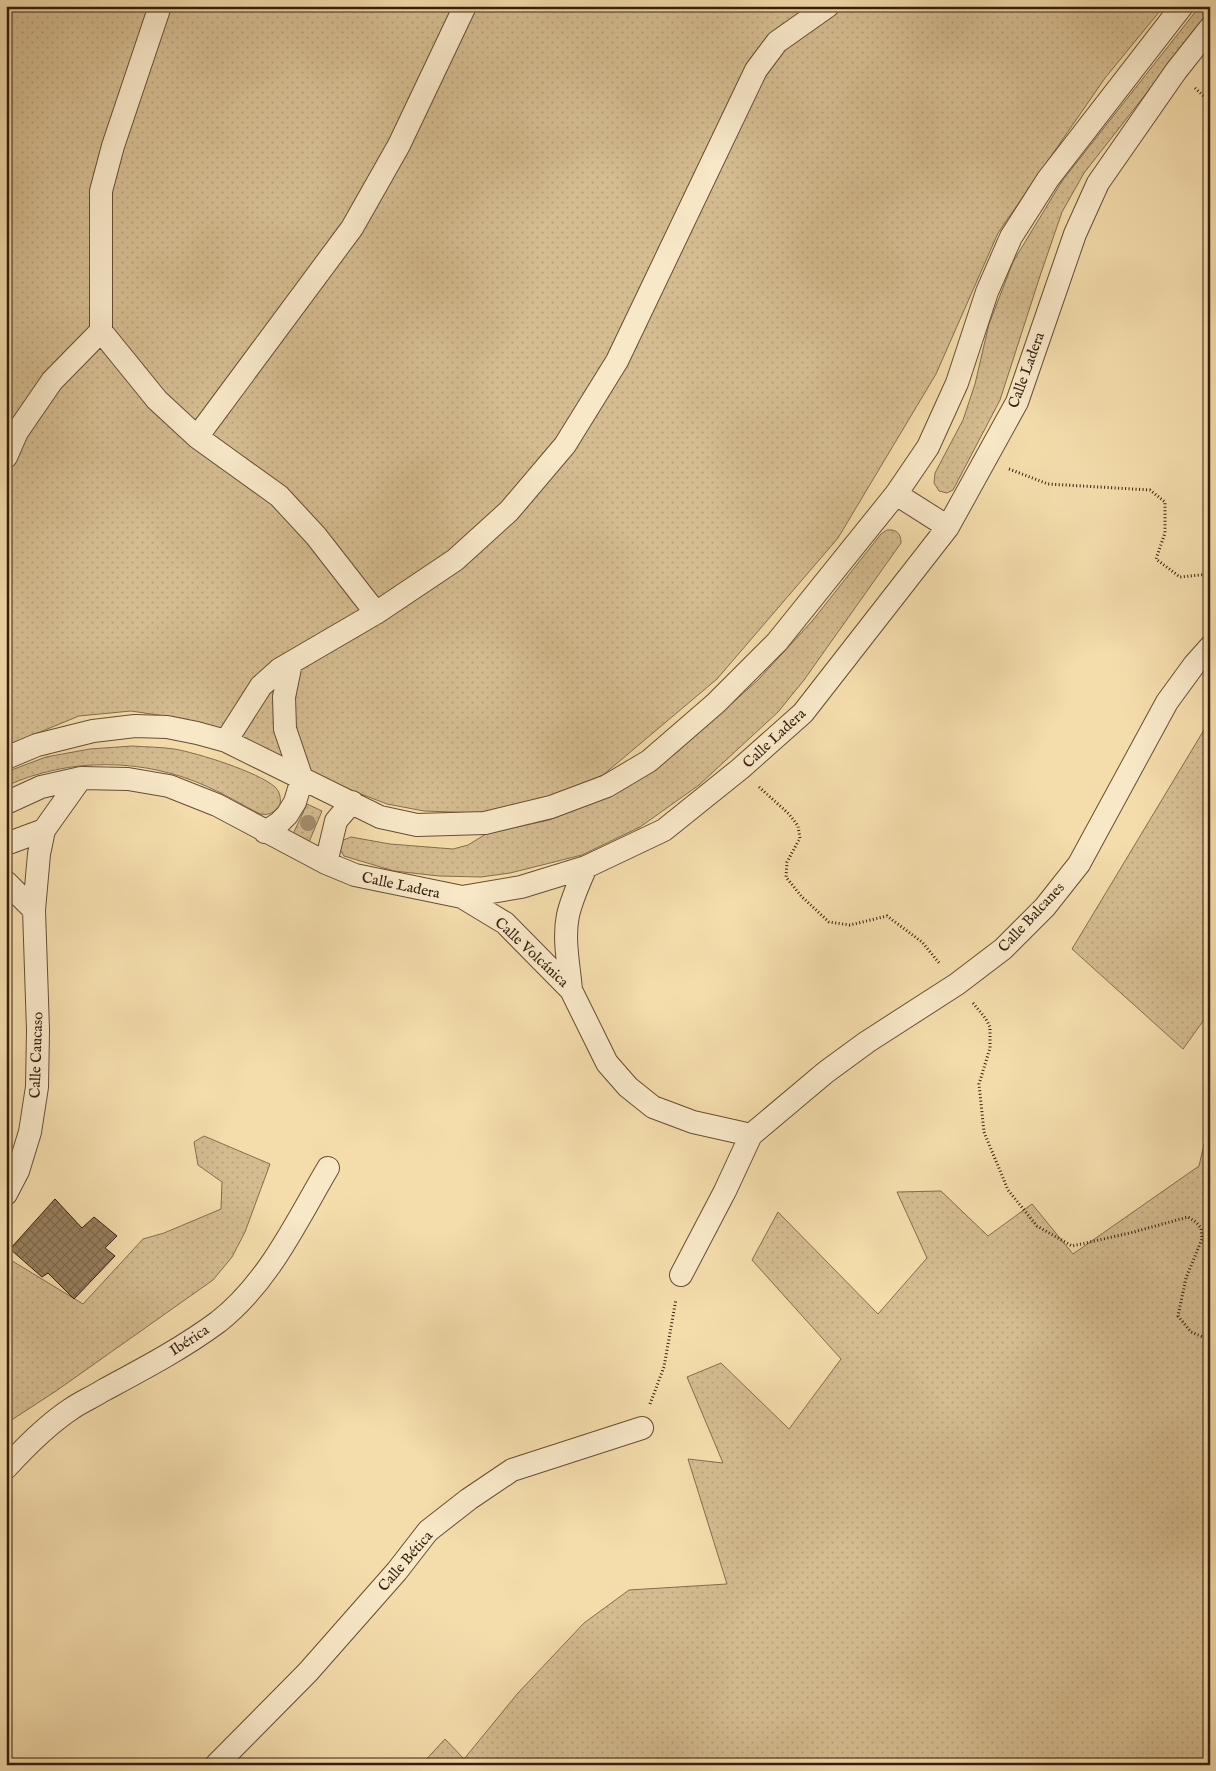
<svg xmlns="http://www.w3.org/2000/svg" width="1216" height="1771" font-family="'IM FELL English',serif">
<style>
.grass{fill:url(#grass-dots);stroke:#846d4e}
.building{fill:url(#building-cross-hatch);stroke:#351e0d}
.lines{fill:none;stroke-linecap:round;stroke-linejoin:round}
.minor-casing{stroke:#654e34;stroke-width:24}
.path{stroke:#351e0d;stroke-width:3;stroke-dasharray:1 2.5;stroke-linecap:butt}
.minor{stroke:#f8e8c8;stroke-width:22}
.tree{fill:#a58d6a}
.labels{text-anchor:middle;stroke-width:4;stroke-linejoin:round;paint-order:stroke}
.street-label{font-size:15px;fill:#351e0d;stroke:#f8e8c8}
</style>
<defs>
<pattern id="grass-dots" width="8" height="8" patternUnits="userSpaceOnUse" patternTransform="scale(1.25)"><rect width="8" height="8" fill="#d4bc90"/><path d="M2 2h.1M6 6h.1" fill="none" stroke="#b7a17b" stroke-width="1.8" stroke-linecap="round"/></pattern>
<pattern id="building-cross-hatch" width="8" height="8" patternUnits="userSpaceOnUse" patternTransform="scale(1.25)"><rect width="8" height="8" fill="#98815f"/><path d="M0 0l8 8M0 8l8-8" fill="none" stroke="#7d694d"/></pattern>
</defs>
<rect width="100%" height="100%" fill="#f4dcab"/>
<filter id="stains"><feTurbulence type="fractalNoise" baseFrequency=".004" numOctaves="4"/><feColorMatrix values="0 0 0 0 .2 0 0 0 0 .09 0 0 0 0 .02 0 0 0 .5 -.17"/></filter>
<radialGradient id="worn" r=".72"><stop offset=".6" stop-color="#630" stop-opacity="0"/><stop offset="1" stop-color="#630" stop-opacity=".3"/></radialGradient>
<path class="grass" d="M 6,6 L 1164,6 L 1105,78 L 998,233 L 936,374 L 838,538 L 717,679 L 603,775 L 543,799 L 480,813 L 424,811 L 387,804 L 335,784 L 185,719 L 131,711 L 79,716 L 6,746 Z
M 1200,6 L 1210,6 L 1210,12 L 1084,173 L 1062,212 L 1040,276 L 1000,400 L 953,490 L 947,493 L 939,491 L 934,483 L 935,473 L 963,420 L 975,384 L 989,324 L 1013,262 L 1062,181 Z
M 887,530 C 897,529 901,534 901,543 L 804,680 L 778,712 L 699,785 L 640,827 L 582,855 L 510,873 L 481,877 L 439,876 L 394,871 L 344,856 L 340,850 L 341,841 L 351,837 L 390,844 L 453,849 L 468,845 L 486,834 L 549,820 L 605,798 L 676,753 L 758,680 L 813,620 L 881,534 Z
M 1210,720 L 1210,1018 L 1206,1017 L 1183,1049 L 1072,949 Z
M 132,746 C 146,747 161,747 174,749 C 198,753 258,772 275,787 C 280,792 281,798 280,805 C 275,812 269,816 260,814 C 242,805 225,794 206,786 C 143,758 70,757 6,786 L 6,772 L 46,757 L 90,749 Z
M 307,804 L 322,811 L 309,842 L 293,834 Z
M 1207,1131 L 1210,1132 L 1210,1765 L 421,1765 L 445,1739 L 464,1759 L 518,1693 L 584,1623 L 629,1590 L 727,1584 L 688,1459 L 723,1463 L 687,1377 L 721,1363 L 789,1429 L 841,1359 L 752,1260 L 778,1212 L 878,1314 L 927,1258 L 897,1192 L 941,1191 L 988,1236 L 1032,1204 L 1073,1254 L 1199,1166 Z
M 204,1136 L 270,1164 L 245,1232 L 232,1257 L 213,1280 L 56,1391 L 10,1421 L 6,1427 L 6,1262 L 9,1259 L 83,1304 L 143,1239 L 164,1233 L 221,1209 L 222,1182 L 198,1165 L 194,1142 Z"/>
<path class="building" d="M 55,1199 L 82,1228 L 94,1217 L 117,1236 L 105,1248 L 115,1256 L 74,1299 L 48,1273 L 42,1277 L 10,1249 Z"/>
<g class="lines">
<g class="minor-casing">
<path id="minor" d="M 160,6 L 113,146 L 101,191 L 101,331 L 157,400 L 197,437 L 279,496 L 316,536 L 376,613
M 197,437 L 352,228 L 399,145 L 465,6
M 6,457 L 17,432 L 52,381 L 101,331
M 896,494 L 948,527
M 226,741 L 261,686 L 280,669 L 376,613 L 455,560 L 509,511 L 565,445 L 617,361 L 756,70 L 777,42 L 828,6
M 6,758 L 37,745 L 93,731 L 135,726 L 167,727 L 197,733 L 226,741 L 380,817 L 417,825 L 485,823 L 551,807 L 607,786 L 649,761 L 716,703 L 777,642 L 896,494 L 928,447 L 957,383 L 987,292 L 1011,237 L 1048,179 L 1182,6
M 6,803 L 41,787 L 81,778 L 128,779 L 169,786 L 217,805 L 326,863 L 355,875 L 462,897 L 521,887 L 586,867 L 664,830 L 740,769 L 803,713 L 948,527 L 1017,402 L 1075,234 L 1098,183 L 1176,71 L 1210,28
M 265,832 L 279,823 L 287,815 L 295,802 L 302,779 L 285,729 L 284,697 L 291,663
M 6,844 L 44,830
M 326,863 L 336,821 L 352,802
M 6,882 L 34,910
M 462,897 L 505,923 L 571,990 L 607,1063 L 628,1087 L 653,1107 L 693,1122 L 751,1135
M 571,990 C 569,966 563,939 568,915 C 572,898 579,883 586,867
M 6,1194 L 18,1171 L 30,1132 L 37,1087 L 38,1030 L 34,910 L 39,854 L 44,830 L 81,778
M 681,1275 L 725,1191 L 751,1135 L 826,1072 L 867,1042 L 957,984 L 1003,949 L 1045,907 L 1079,864 L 1167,702 L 1194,665 L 1210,647
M 6,1468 C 26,1446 47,1425 71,1409 C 81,1402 93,1397 104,1390 C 143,1369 183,1348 218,1322 C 269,1282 296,1222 328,1168
M 216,1765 L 308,1672 L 397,1571 L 428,1531 L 469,1499 L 512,1470 L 642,1428"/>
</g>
<path class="path" d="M 1195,88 L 1210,102
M 1009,469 L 1048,484 L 1150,490 L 1165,502 L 1165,533 L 1156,559 L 1180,577 L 1210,574
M 759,787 L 789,814 L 798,826 L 800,838 L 787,862 L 786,877 L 802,897 L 829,922 L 850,925 L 887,916 L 922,942 L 940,964
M 973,1003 L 986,1019 L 990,1027 L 990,1048 L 979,1084 L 984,1132 L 1008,1190 L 1037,1226 L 1072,1246 L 1130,1233 L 1188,1217 L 1196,1222 L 1201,1228 L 1202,1239 L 1186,1278 L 1178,1316 L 1191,1332 L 1210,1340
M 650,1404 L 664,1367 L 676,1299"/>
<use href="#minor" class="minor"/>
</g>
<circle class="tree" cx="308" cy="823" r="8"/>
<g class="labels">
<g class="street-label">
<text transform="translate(1026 370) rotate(-70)" y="5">Calle Ladera</text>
<text transform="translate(774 738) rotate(-43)" y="5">Calle Ladera</text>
<text transform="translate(401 885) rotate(12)" y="5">Calle Ladera</text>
<text transform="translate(1031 917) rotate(-47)" y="5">Calle Balcanes</text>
<text transform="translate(532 952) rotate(43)" y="5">Calle Volcánica</text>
<text transform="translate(36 1055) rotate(-88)" y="5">Calle Caucaso</text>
<text transform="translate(189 1340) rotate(-33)" y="5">Ibérica</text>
<text transform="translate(405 1561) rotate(-49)" y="5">Calle Bética</text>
</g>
</g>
<rect width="1216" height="1771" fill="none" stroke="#f4dcab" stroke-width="25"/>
<rect x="8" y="8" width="1201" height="1756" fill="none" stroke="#351e0d" stroke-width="2.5"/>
<rect x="12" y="12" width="1191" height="1746" fill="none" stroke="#351e0d"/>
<rect width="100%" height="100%" filter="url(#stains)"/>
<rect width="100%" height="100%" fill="url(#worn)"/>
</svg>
